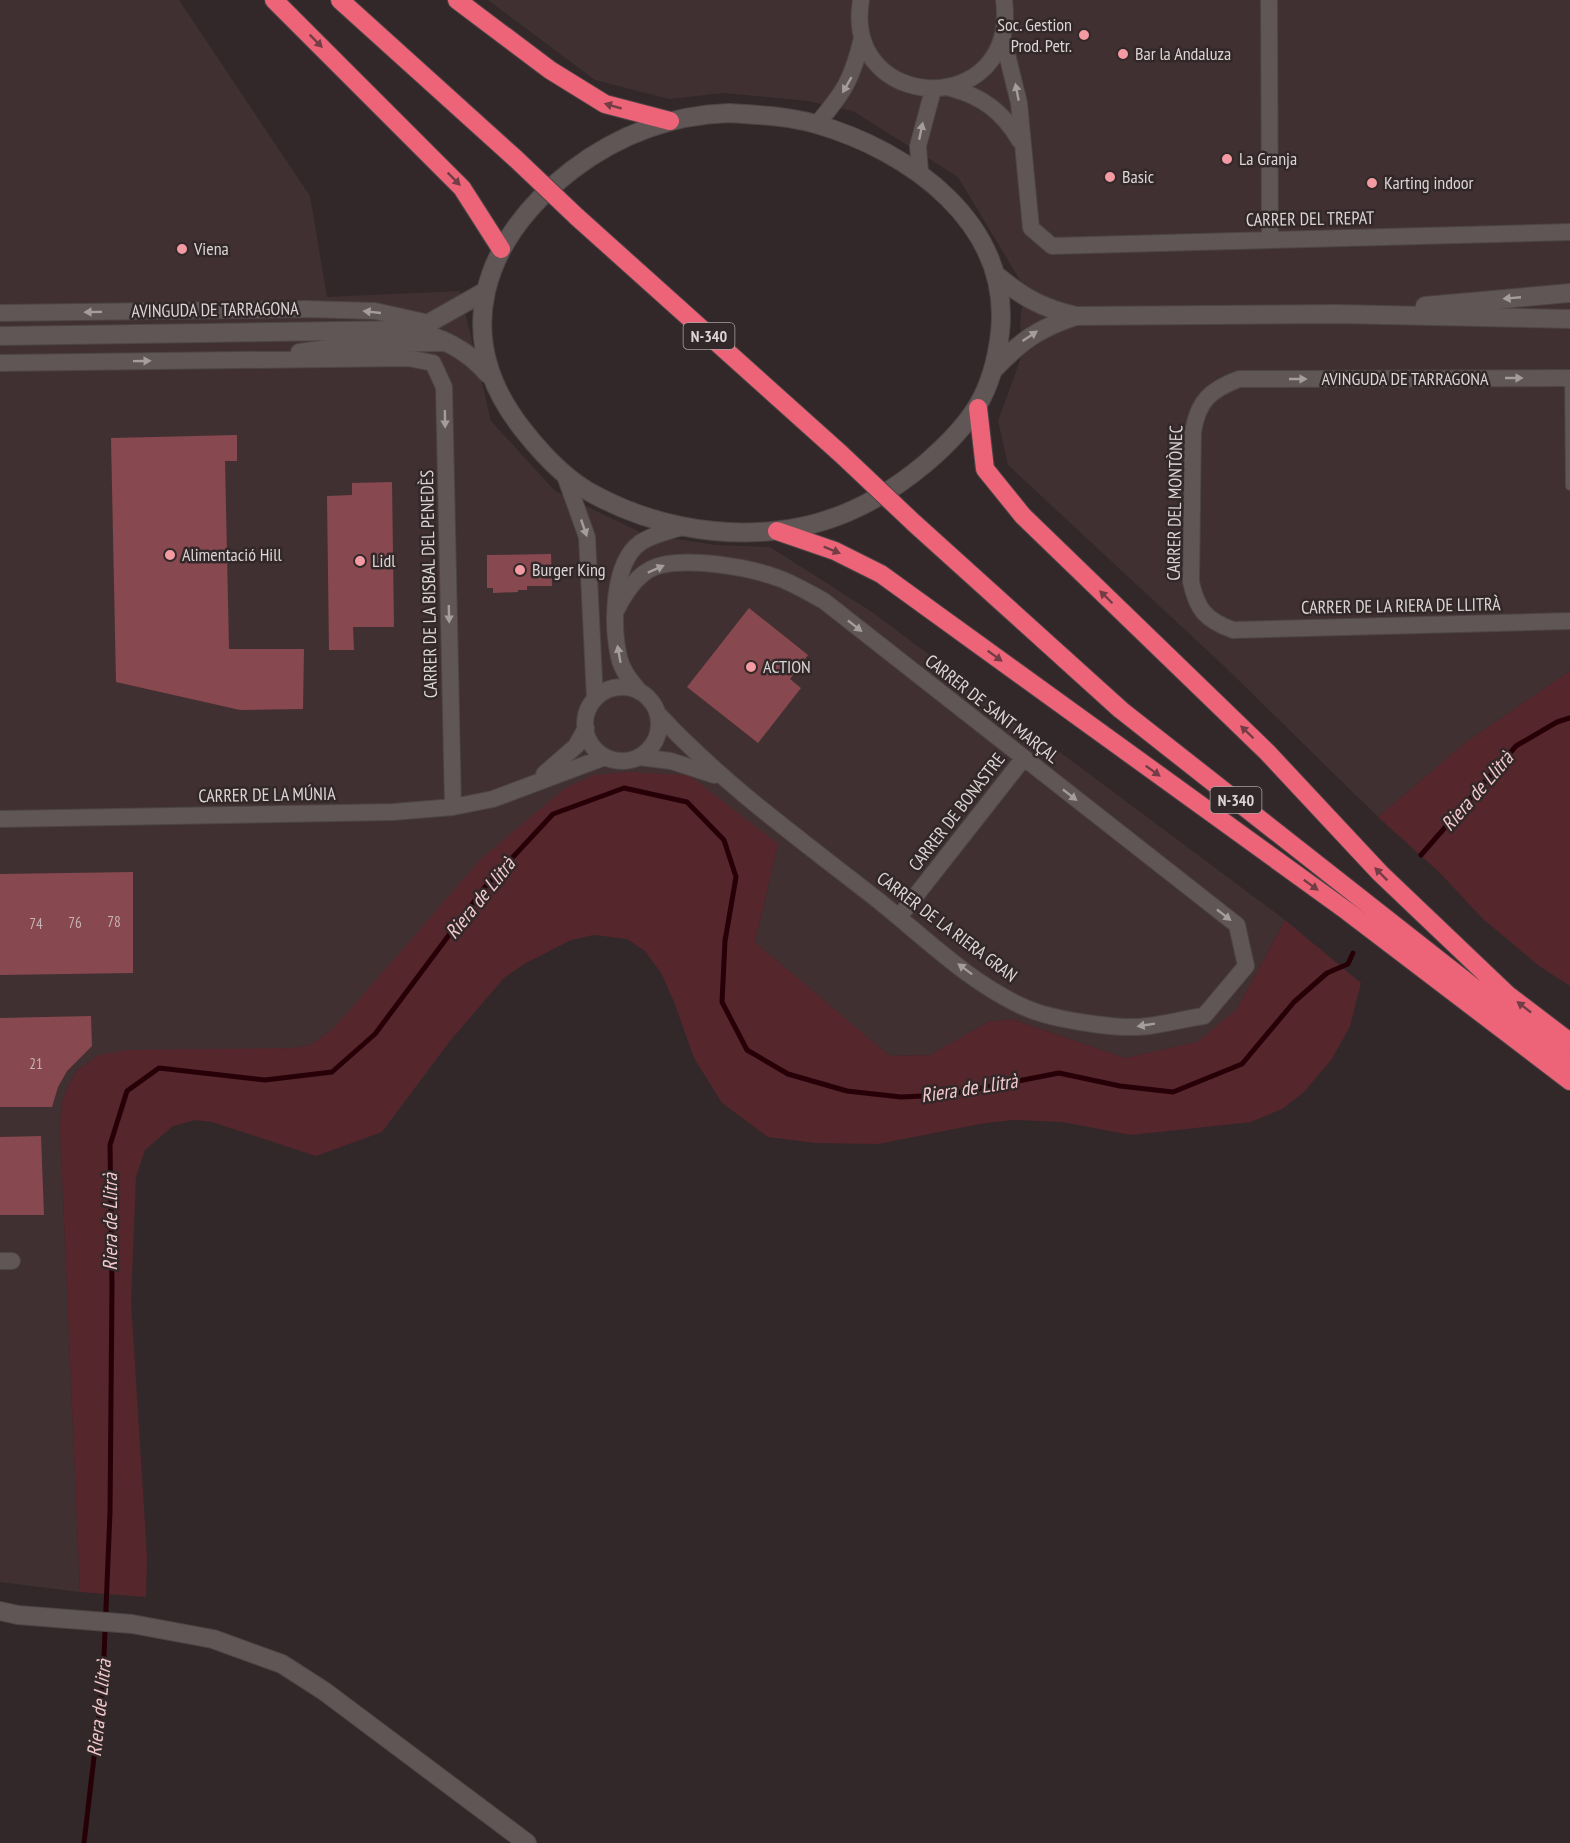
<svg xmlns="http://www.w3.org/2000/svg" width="1570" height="1843" font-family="'PT Sans Narrow',sans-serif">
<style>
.built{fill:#413031}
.green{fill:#55262c}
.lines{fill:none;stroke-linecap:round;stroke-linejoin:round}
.stream{stroke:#270007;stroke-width:5}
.building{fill:#88484f}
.lane-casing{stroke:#4c4445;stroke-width:10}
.street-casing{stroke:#4c4445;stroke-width:18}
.secondary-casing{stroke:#4c4445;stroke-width:20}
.highway-casing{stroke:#4c4445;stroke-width:20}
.lane{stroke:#615656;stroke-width:8}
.street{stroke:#615656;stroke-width:16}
.secondary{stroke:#615656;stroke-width:18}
.highway{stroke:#ed6479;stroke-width:18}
.highway-bridge-casing{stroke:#4c4445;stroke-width:20;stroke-linecap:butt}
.highway-bridge{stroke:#ed6479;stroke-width:18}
.oneway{fill:#733d45}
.oneway2{fill:#a59c9c}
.poi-dot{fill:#f49aa3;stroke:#322829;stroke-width:2}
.labels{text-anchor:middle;stroke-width:5;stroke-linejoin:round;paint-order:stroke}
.number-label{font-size:15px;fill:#c7b2b4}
.shield{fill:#322829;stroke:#a9a1a1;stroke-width:1.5}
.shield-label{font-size:16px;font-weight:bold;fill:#dcd5d5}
.poi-label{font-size:18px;fill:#dcd5d5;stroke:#322829;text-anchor:start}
.street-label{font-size:18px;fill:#dcd5d5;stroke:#322829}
.water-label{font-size:20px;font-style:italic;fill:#f3c9cc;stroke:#322829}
</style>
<rect width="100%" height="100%" fill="#322829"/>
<path class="built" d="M 0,0 L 179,0 L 310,196 L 327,297 L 460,291 L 491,421 L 555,491 L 644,534 L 715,545 L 770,547 L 872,612 L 1285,920 L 1237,1009 L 1198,1042 L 1125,1058 L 1012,1019 L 988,1022 L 930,1055 L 890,1056 L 755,942 L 778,844 L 334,1028 L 310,1045 L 293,1048 L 99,1055 L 78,1070 L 68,1086 L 62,1102 L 60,1128 L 80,1592 L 0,1582 Z
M 488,0 L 1570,0 L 1570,671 L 1466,742 L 1378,817 L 1224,666 L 1008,465 L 998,421 L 1023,352 L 1020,324 L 1024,287 L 958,177 L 853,111 L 808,101 L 724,93 L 669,99 L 595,80 Z"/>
<path class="green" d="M 1570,671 L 1570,986 L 1539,966 L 1482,918 L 1440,873 L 1378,817 L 1466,742 Z
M 629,772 L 689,775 L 778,844 L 755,942 L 890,1056 L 930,1055 L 988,1022 L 1012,1019 L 1125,1058 L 1197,1042 L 1237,1009 L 1285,920 L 1361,983 L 1350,1026 L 1332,1059 L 1303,1093 L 1282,1109 L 1251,1122 L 1131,1135 L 1062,1122 L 1014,1120 L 985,1123 L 878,1144 L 815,1143 L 768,1137 L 722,1103 L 694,1058 L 674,1002 L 661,973 L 645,951 L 627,939 L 594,935 L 571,940 L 524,964 L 504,978 L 450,1041 L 382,1132 L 316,1156 L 212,1122 L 195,1120 L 173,1126 L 145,1150 L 136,1177 L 131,1301 L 147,1556 L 146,1597 L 80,1592 L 60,1128 L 62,1102 L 68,1086 L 78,1070 L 99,1055 L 127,1050 L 293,1048 L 310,1045 L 334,1028 L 482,858 L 565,788 L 594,775 Z"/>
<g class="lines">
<path class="stream" d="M 1421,855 L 1516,746 L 1557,722 L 1570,718
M 84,1843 L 103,1680 L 110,1512 L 112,1285 L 110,1145 L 127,1091 L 159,1068 L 265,1080 L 332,1072 L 375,1034 L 485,887 L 553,814 L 624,788 L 687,802 L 724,840 L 736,877 L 725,941 L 722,1002 L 747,1050 L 788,1074 L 847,1091 L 901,1097 L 946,1095 L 1059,1073 L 1120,1086 L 1173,1092 L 1242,1064 L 1294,1002 L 1327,973 L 1348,964 L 1353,953"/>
</g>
<path class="building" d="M 237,435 L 237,461 L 225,461 L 229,649 L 304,649 L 303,709 L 240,710 L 116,682 L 111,438 Z
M 392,482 L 394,627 L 353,627 L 354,650 L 329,650 L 327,496 L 352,495 L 352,483 Z
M 551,554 L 552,586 L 527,586 L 527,590 L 518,590 L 518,592 L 493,593 L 493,588 L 487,588 L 487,555 Z
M 749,608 L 808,655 L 790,679 L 801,688 L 758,743 L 687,687 Z
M 133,872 L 133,973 L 0,975 L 0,874 Z
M 91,1016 L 92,1046 L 67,1071 L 58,1087 L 52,1107 L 0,1107 L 0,1018 Z
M 41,1136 L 44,1215 L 0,1215 L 0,1137 Z"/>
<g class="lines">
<g class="lane-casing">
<path id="lane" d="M 1569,378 L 1570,486"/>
</g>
<g class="street-casing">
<path id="street" d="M 861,0 C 842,114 1019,121 1004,0
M 1269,0 L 1270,239
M 1003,38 L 1019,103 L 1031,228 L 1052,246 L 1570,232
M 950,88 C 982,96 1003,112 1020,141
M 817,124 C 844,92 852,80 862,38
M 920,173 L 918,146 L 933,90
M 0,313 L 306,309 L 375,311 L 429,323
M 299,352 L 356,344 L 443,343
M 0,363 L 408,358 L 433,363 L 444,387 L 453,807
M 1570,378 L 1239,379 C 1210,390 1198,401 1193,432 L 1191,582 C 1197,609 1205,620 1233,630 L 1570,621
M 564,473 L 587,537 L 595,699
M 617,609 C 626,591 641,569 662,565 C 693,558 748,567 778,578 C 793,583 809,593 824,601 L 1237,925 L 1246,966 L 1204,1016 C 1182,1019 1159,1026 1137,1027 C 1109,1028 1051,1019 1026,1008 C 971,984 925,938 879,901 C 804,842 724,785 658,714
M585 724a37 37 0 1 1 74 0a37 37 0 1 1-74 0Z
M 640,692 C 631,681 622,671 619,657 C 612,626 612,563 640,543 C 652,535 668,531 683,527
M 639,757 L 671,761 L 714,775
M 544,774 L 576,746 L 586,728
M 0,819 L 393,812 L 453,807 L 493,799 L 605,757
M 899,917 L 1023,759
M 0,1261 L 12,1261"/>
</g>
<g class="secondary-casing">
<path id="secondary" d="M 729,113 C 758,115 788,116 816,124 C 910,151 1012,224 1000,333 C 993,394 971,424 926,463 C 882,500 831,526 773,531 C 712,537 649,524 595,495 C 567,481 543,455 524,431 C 448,336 483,239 572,170 C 618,135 671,115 729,113 Z
M 996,275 C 1024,298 1042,308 1076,316 L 1337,314 L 1570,319
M 1425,306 L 1570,293
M 410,328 L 429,323 L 484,292
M 0,336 L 405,330 C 438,335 466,348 488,374
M 994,369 C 1021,341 1039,328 1076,316
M 0,1611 L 18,1615 L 132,1624 L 213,1639 L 282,1664 L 324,1691 L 527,1843"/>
</g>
<g class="highway-casing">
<path id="highway" d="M 274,0 L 462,188 L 501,249
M 340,0 L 516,159
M 457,0 L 550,70 L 605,104 L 670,121
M 577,217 L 841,454
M 978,408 L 985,469 L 1023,516 L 1267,752 L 1380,873 L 1508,995 L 1570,1042
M 914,523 L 1121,710 L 1570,1063
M 777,531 L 835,551 L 881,574 L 1347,911 L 1570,1081"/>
</g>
<use href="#lane" class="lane"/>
<use href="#street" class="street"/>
<use href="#secondary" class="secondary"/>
<use href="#highway" class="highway"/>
<g class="highway-bridge-casing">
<path id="highway-bridge" d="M 516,159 L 577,217
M 841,454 L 914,523"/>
</g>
<use href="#highway-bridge" class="highway-bridge"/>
</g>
<defs><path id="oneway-solid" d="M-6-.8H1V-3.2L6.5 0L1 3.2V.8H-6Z" transform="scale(1.5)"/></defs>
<g class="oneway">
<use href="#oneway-solid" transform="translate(316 41) rotate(45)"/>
<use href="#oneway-solid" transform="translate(613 106) rotate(-164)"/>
<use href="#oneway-solid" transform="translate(454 179) rotate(45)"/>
<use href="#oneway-solid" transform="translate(832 550) rotate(22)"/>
<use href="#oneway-solid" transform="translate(1106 597) rotate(-136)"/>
<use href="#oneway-solid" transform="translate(995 656) rotate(36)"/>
<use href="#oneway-solid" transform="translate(1247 732) rotate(-136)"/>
<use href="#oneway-solid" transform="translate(1153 771) rotate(36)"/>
<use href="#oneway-solid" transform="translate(1381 874) rotate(-135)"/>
<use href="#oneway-solid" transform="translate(1311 885) rotate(36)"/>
<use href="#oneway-solid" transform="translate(1524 1007) rotate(-142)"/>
</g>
<g class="oneway2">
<use href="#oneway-solid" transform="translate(847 85) rotate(120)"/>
<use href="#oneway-solid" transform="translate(1017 92) rotate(-101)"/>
<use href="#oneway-solid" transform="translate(921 131) rotate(-78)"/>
<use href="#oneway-solid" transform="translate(1512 298) rotate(175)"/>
<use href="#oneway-solid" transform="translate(93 312) rotate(179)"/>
<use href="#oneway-solid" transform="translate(372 312) rotate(-174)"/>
<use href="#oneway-solid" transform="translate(1030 336) rotate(-34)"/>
<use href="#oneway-solid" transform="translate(142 361) rotate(-1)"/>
<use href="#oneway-solid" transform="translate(1514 378)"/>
<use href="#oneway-solid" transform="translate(1298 379)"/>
<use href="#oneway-solid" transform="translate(445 419) rotate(89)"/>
<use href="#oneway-solid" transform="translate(584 528) rotate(71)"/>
<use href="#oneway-solid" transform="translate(656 569) rotate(-24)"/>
<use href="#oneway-solid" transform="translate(449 614) rotate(89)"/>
<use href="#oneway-solid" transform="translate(855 626) rotate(38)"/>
<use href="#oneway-solid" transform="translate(619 654) rotate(-100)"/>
<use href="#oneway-solid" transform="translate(1070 795) rotate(38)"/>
<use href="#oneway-solid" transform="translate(1224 915) rotate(38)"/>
<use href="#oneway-solid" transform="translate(965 969) rotate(-143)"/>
<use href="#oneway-solid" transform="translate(1146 1025) rotate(171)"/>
</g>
<g class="poi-dot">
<circle cx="1084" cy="35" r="6"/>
<circle cx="1123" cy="54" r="6"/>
<circle cx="1227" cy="159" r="6"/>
<circle cx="1110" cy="177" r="6"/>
<circle cx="1372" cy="183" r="6"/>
<circle cx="182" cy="249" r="6"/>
<circle cx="170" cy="555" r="6"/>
<circle cx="360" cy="561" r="6"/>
<circle cx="520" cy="570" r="6"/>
<circle cx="751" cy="667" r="6"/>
</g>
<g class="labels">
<g class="number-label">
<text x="114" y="927">78</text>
<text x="75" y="928">76</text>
<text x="36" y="929">74</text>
<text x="36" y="1069">21</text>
</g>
<g class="shield">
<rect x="683.5" y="323" width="51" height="26" rx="4.5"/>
<rect x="1210.5" y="787" width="51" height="26" rx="4.5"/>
</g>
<g class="shield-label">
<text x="709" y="342">N-340</text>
<text x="1236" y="806">N-340</text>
</g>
<g class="poi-label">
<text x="1072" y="31" text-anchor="end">Soc. Gestion<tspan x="1072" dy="21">Prod. Petr.</tspan></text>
<text x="1135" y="60">Bar la Andaluza</text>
<text x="1239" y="165">La Granja</text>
<text x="1122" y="183">Basic</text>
<text x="1384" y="189">Karting indoor</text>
<text x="194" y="255">Viena</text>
<text x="182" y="561">Alimentació Hill</text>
<text x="372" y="567">Lidl</text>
<text x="532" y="576">Burger King</text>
<text x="763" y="673">ACTION</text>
</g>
<g class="street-label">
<text transform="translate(1310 219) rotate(-1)" y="6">CARRER DEL TREPAT</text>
<text transform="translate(215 310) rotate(-1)" y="6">AVINGUDA DE TARRAGONA</text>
<text x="1405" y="385">AVINGUDA DE TARRAGONA</text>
<text transform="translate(1175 503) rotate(-89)" y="6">CARRER DEL MONTÒNEC</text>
<text transform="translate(429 584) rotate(-91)" y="6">CARRER DE LA BISBAL DEL PENEDÈS</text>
<text transform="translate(1401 606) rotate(-1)" y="6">CARRER DE LA RIERA DE LLITRÀ</text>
<text transform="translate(992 709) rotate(38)" y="6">CARRER DE SANT MARÇAL</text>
<text transform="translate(267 795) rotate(-1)" y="6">CARRER DE LA MÚNIA</text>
<text transform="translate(957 812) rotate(-52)" y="6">CARRER DE BONASTRE</text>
<text transform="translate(947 927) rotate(37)" y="6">CARRER DE LA RIERA GRAN</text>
</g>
<g class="water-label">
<text transform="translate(1477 791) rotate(-49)" y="7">Riera de Llitrà</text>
<text transform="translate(480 898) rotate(-51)" y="7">Riera de Llitrà</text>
<text transform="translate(969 1088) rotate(-9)" y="7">Riera de Llitrà</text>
<text transform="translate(110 1222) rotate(-90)" y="7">Riera de Llitrà</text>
<text transform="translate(99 1708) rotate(-84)" y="7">Riera de Llitrà</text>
</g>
</g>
</svg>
